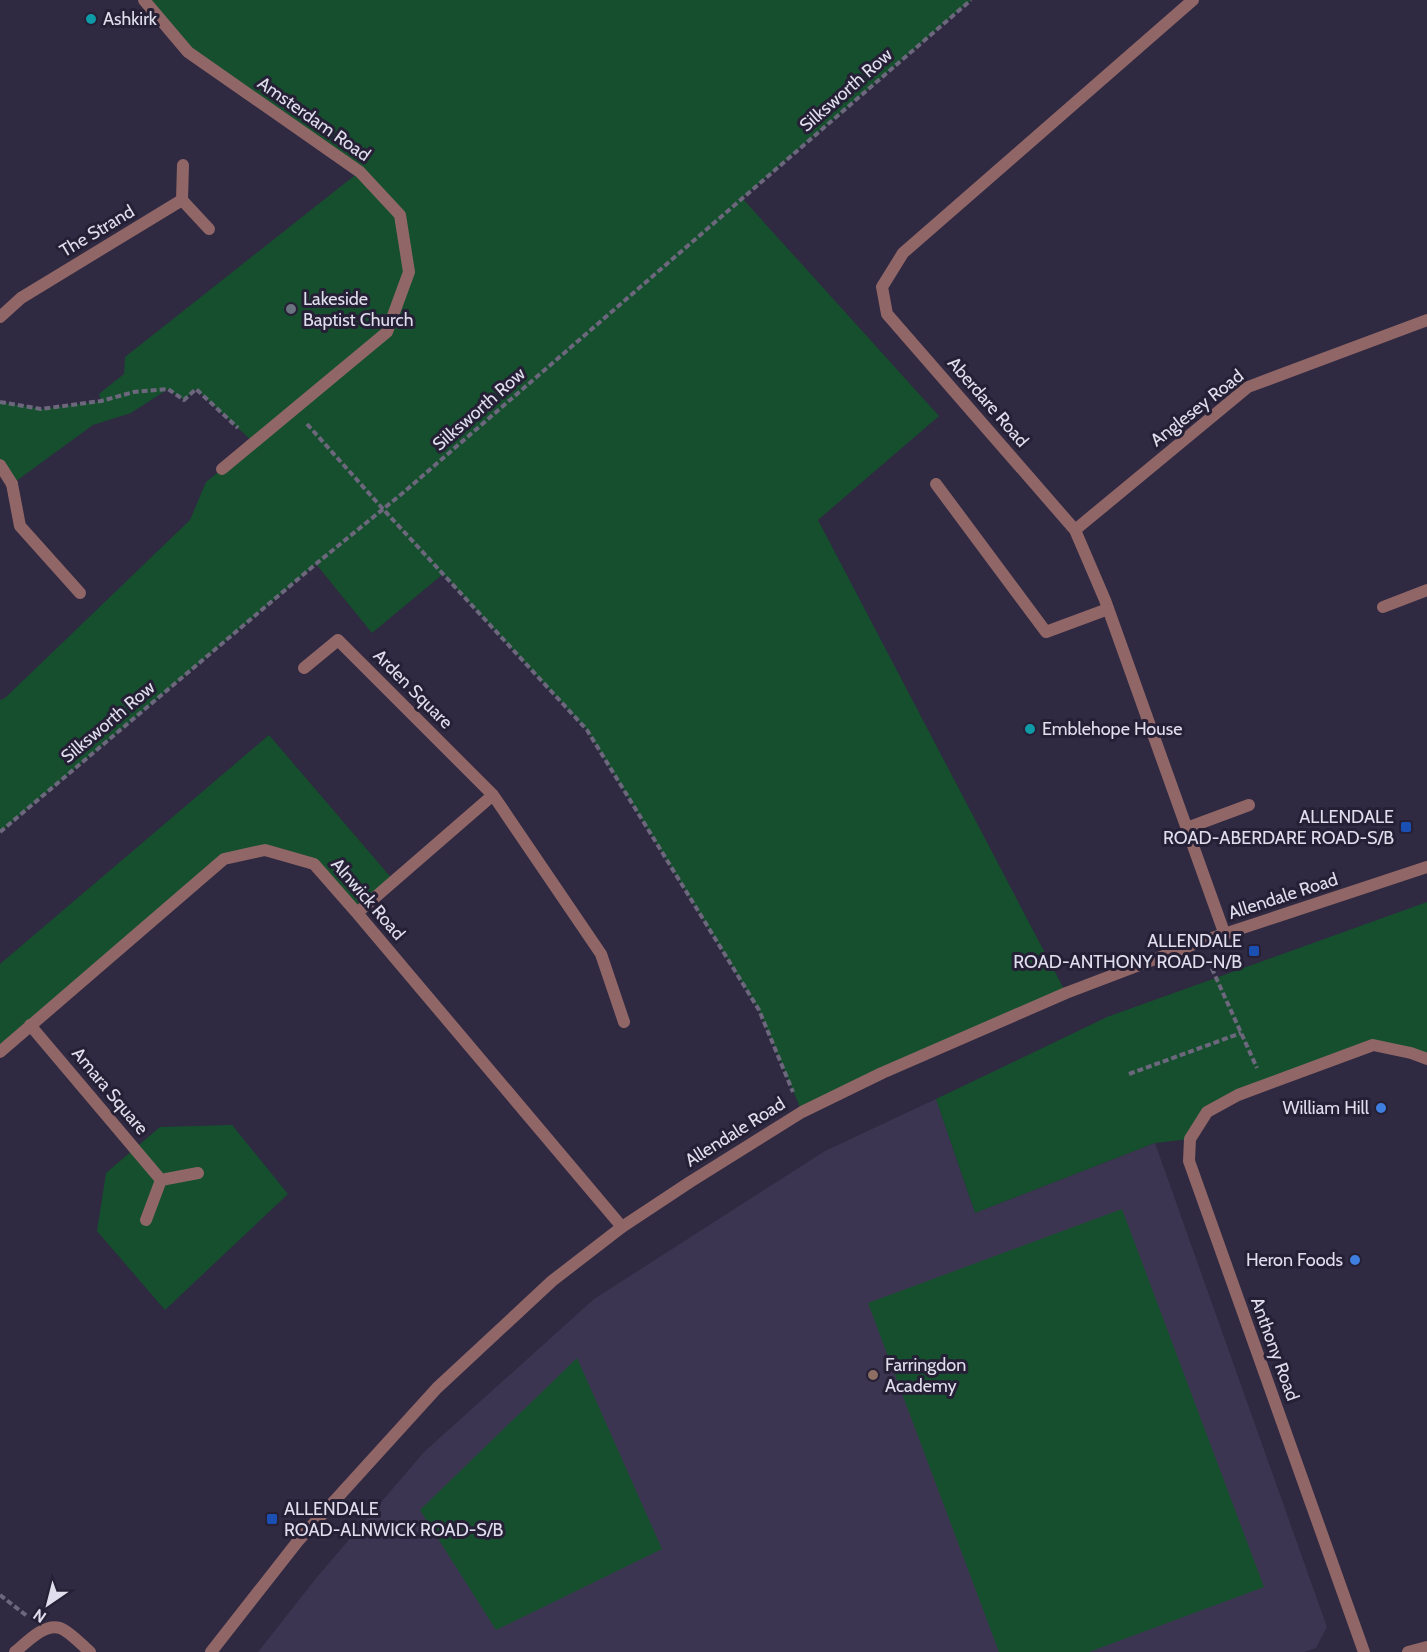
<svg xmlns="http://www.w3.org/2000/svg" width="1427" height="1652" font-family="Cabin,sans-serif">
<style>
.built{fill:#3c3551}
.green{fill:#164f2e}
.lines{fill:none;stroke-linecap:round;stroke-linejoin:round}
.path{stroke:#6c677c;stroke-width:4;stroke-dasharray:6 3;stroke-linecap:butt}
.service{stroke:#906667;stroke-width:12}
.minor{stroke:#906667;stroke-width:12}
.tertiary{stroke:#906667;stroke-width:12}
.culture-dot{fill:#0f9aa8;stroke:#252036;stroke-width:2}
.worship-dot{fill:#6b7280;stroke:#252036;stroke-width:2}
.transit-dot{fill:#1a4fb4;stroke:#252036;stroke-width:2}
.shop-dot{fill:#3f7fe0;stroke:#252036;stroke-width:2}
.education-dot{fill:#8d6e63;stroke:#252036;stroke-width:2}
.labels{text-anchor:middle;stroke-width:6;stroke-linejoin:round;paint-order:stroke}
.poi-label{font-size:18px;fill:#e0deed;stroke:#252036;text-anchor:start}
.street-label{font-size:18px;fill:#e0deed;stroke:#252036}
</style>
<rect width="100%" height="100%" fill="#2f2941"/>
<path class="built" d="M 936,1099 L 975,1213 L 1155,1143 L 1327,1627 L 1316,1648 L 1304,1652 L 258,1652 L 317,1577 L 424,1452 L 594,1299 L 825,1151 Z"/>
<path class="green" d="M 144,0 L 971,0 L 742,198 L 939,416 L 818,520 L 1066,993 L 802,1112 L 759,1010 L 587,730 L 443,574 L 372,633 L 316,564 L 0,832 L 0,700 L 5,698 L 190,520 L 206,482 L 254,443 L 196,389 L 184,400 L 168,389 L 131,413 L 93,425 L 12,484 L 0,465 L 0,402 L 42,409 L 101,401 L 99,394 L 124,374 L 125,357 L 359,172 L 188,52 Z
M 269,735 L 394,881 L 357,913 L 314,864 L 265,850 L 224,859 L 0,1052 L 0,964 Z
M 1427,902 L 1427,1062 L 1372,1045 L 1207,1112 L 1190,1139 L 1155,1143 L 975,1213 L 936,1099 L 1107,1017 Z
M 232,1125 L 288,1194 L 165,1310 L 97,1231 L 106,1173 L 160,1127 Z
M 1122,1209 L 1264,1587 L 1089,1652 L 999,1652 L 868,1303 Z
M 577,1358 L 662,1549 L 496,1630 L 420,1510 Z"/>
<g class="lines">
<path class="path" d="M 0,402 L 41,409 L 101,401 L 134,392 L 168,389 L 184,400 L 196,389 L 238,428
M 307,424 L 383,509 L 587,730 L 759,1010 L 793,1092
M 0,832 L 317,563 L 404,492 L 971,0
M 1208,960 L 1257,1068
M 1129,1074 L 1241,1033
M 0,1595 L 27,1616"/>
<path class="service" d="M 12,484 L 20,526 L 80,593
M 936,484 L 1046,632 L 1108,609
M 1187,828 L 1249,805
M 15,1652 C 26,1643 44,1623 60,1628 C 69,1631 83,1646 90,1652"/>
<path class="minor" d="M 144,0 L 188,52 L 360,172 L 400,215 L 409,272 L 387,332 L 222,469
M 1193,0 L 903,253 L 882,287 L 887,314 L 1075,530 L 1105,600 L 1225,935
M 182,200 L 183,165
M 0,317 L 21,298 L 182,200 L 209,229
M 0,465 L 12,484
M 1075,530 L 1248,387 L 1427,320
M 1383,607 L 1427,590
M 304,668 L 338,640 L 493,795 L 601,954 L 624,1022
M 357,913 L 493,795
M 30,1025 L 161,1180
M 0,1052 L 224,859 L 265,850 L 314,864 L 357,913 L 622,1227
M 146,1220 L 161,1180 L 198,1173
M 1364,1652 L 1189,1161 L 1190,1139 L 1207,1112 L 1238,1095 L 1373,1045 L 1411,1053 L 1427,1059
M 1408,1652 L 1427,1647"/>
<path class="tertiary" d="M 211,1652 L 298,1541 L 437,1388 L 552,1281 L 622,1227 L 690,1182 L 802,1112 L 882,1073 L 1066,993 L 1200,942 L 1427,867"/>
</g>
<g class="culture-dot">
<circle cx="91" cy="19" r="6"/>
<circle cx="1030" cy="729" r="6"/>
</g>
<circle class="worship-dot" cx="291" cy="309" r="6"/>
<g class="transit-dot">
<rect x="1400" y="821" width="12" height="12" rx="3"/>
<rect x="1248" y="945" width="12" height="12" rx="3"/>
<rect x="266" y="1513" width="12" height="12" rx="3"/>
</g>
<g class="shop-dot">
<circle cx="1381" cy="1108" r="6"/>
<circle cx="1355" cy="1260" r="6"/>
</g>
<circle class="education-dot" cx="873" cy="1375" r="6"/>
<g class="labels">
<g class="poi-label">
<text x="103" y="25">Ashkirk</text>
<text x="303" y="305">Lakeside<tspan x="303" dy="21">Baptist Church</tspan></text>
<text x="1042" y="735">Emblehope House</text>
<text x="1394" y="823" text-anchor="end">ALLENDALE<tspan x="1394" dy="21">ROAD-ABERDARE ROAD-S/B</tspan></text>
<text x="1242" y="947" text-anchor="end">ALLENDALE<tspan x="1242" dy="21">ROAD-ANTHONY ROAD-N/B</tspan></text>
<text x="1369" y="1114" text-anchor="end">William Hill</text>
<text x="1343" y="1266" text-anchor="end">Heron Foods</text>
<text x="885" y="1371">Farringdon<tspan x="885" dy="21">Academy</tspan></text>
<text x="284" y="1515">ALLENDALE<tspan x="284" dy="21">ROAD-ALNWICK ROAD-S/B</tspan></text>
</g>
<g class="street-label">
<text transform="translate(846 90) rotate(-41)" y="6">Silksworth Row</text>
<text transform="translate(314 119) rotate(35)" y="6">Amsterdam Road</text>
<text transform="translate(97 231) rotate(-31)" y="6">The Strand</text>
<text transform="translate(988 402) rotate(49)" y="6">Aberdare Road</text>
<text transform="translate(1197 408) rotate(-38)" y="6">Anglesey Road</text>
<text transform="translate(479 409) rotate(-41)" y="6">Silksworth Row</text>
<text transform="translate(413 689) rotate(45)" y="6">Arden Square</text>
<text transform="translate(108 722) rotate(-40)" y="6">Silksworth Row</text>
<text transform="translate(1283 896) rotate(-18)" y="6">Allendale Road</text>
<text transform="translate(368 899) rotate(49)" y="6">Alnwick Road</text>
<text transform="translate(110 1091) rotate(50)" y="6">Amara Square</text>
<text transform="translate(735 1132) rotate(-32)" y="6">Allendale Road</text>
<text transform="translate(1275 1349) rotate(70)" y="6">Anthony Road</text>
</g>
</g>
<g transform="translate(48 1604) rotate(215)" stroke="#252036" stroke-width="4.5" paint-order="stroke">
<path d="M0-4.5L10 22L0 15L-10 22Z" fill="#e0deed"/>
<text y="-9" font-size="16" font-weight="bold" text-anchor="middle" fill="#e0deed">N</text>
</g>
</svg>
